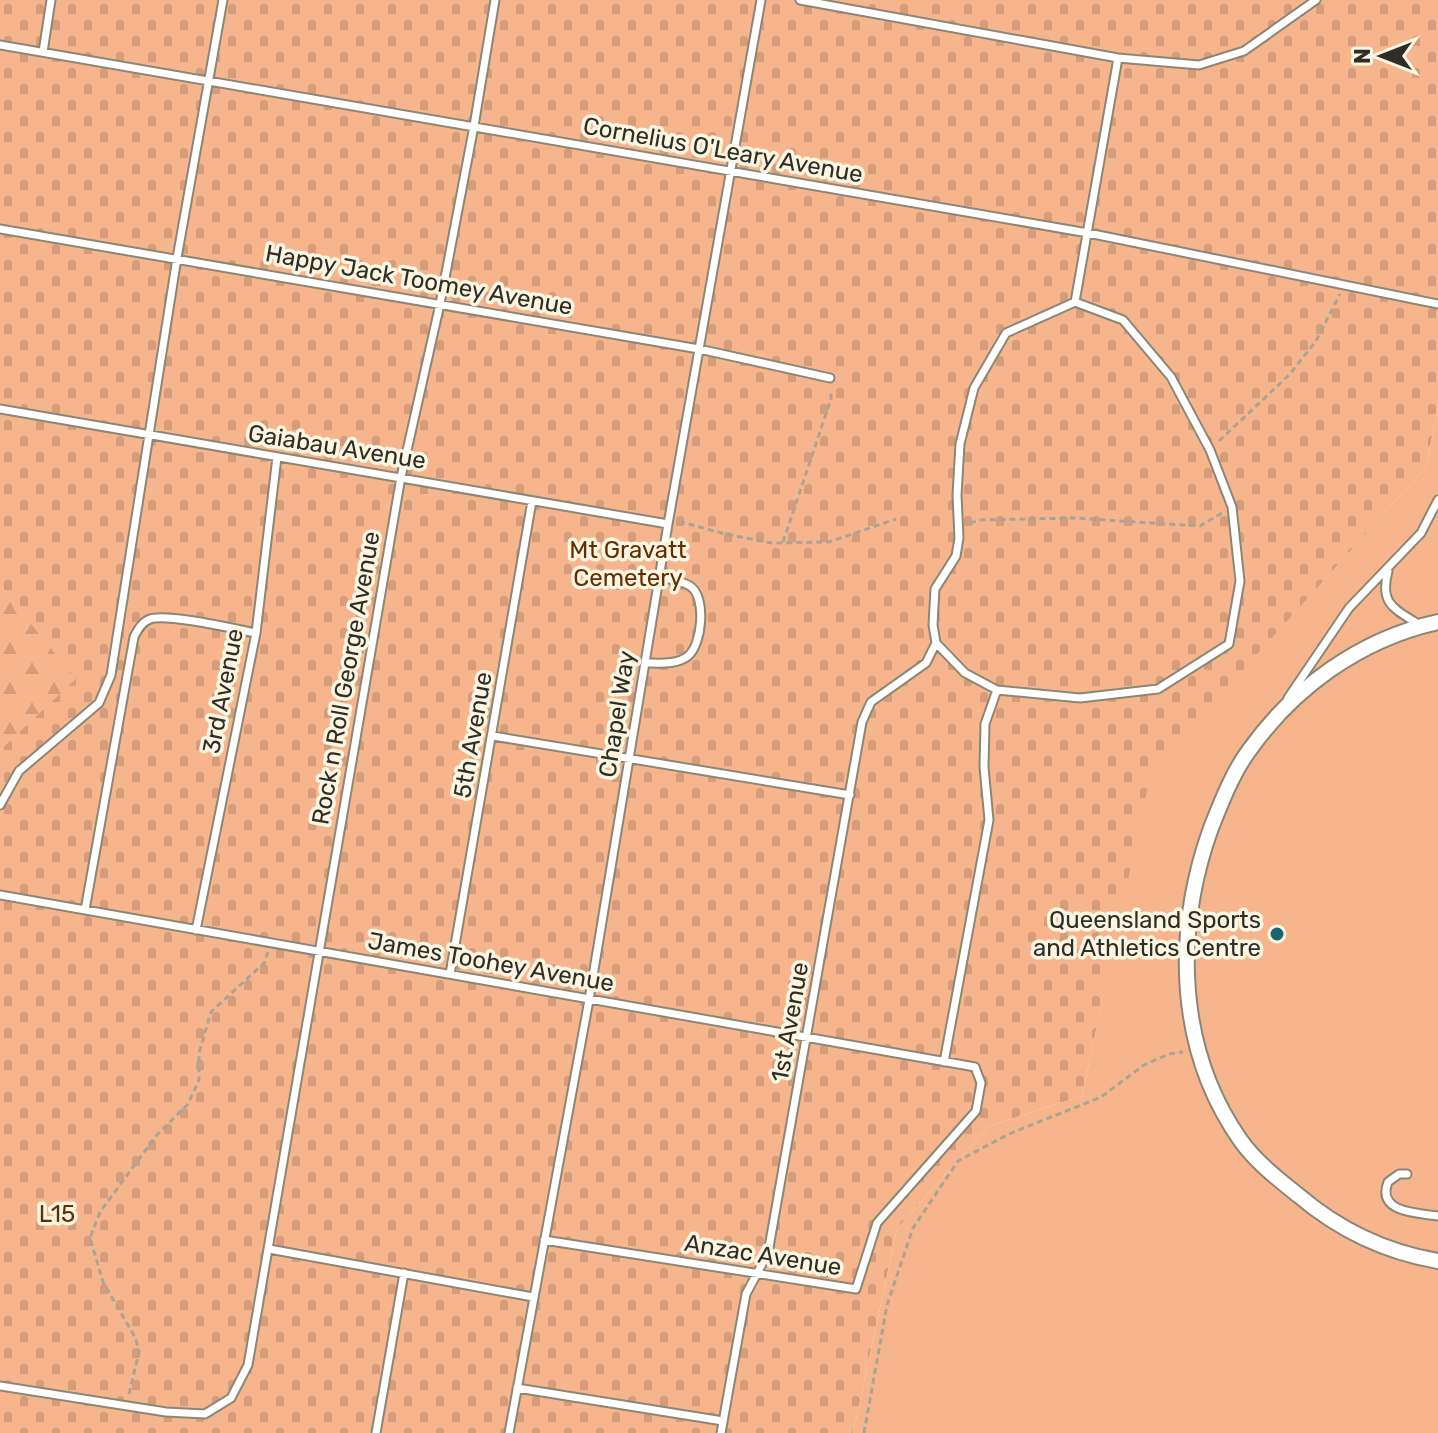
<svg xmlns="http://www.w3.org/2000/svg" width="1438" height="1433" font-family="Rubik,sans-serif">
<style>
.forest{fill:url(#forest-firs)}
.cemetery{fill:url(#cemetery-stones)}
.pitch{fill:#f7b58e}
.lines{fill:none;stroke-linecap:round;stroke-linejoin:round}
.lane-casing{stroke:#8b8774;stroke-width:11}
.street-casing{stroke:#8b8774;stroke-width:18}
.path{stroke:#a9a596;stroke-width:3;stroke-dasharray:6 4;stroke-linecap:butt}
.lane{stroke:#fff;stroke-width:7}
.street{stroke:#fff;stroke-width:14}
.poi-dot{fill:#1a6570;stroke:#fbf6e2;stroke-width:3}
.labels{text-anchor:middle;stroke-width:7;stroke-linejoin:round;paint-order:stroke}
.street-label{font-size:24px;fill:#2f2d26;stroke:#fbf6e2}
.park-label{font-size:24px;fill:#642c00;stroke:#fbf6e2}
.poi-label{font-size:24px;fill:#2f2d26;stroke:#fbf6e2;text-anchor:end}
</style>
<defs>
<pattern id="forest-firs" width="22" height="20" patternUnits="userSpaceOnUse" patternTransform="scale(2)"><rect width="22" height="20" fill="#f7b58e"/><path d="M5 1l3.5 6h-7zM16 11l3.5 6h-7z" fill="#d49c7a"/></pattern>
<pattern id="cemetery-stones" width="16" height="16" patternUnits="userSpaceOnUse" patternTransform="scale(2)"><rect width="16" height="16" fill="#f7b58e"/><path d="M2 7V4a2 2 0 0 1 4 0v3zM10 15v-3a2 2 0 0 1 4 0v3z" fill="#d49c7a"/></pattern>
</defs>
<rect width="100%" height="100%" fill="#fbf6e2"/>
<path class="forest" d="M 0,586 L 77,679 L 0,750 Z"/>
<path class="cemetery" d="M 0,0 L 1438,0 L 1438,407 L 1426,467 L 1152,772 L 1082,1096 L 989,1126 L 897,1229 L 853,1433 L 0,1433 L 0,750 L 76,679 L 0,586 Z"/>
<path class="pitch" d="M 1438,407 L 1438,1433 L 853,1433 L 897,1229 L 989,1126 L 1082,1096 L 1151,772 L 1426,467 Z"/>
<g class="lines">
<g class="lane-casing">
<path id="lane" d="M 800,0 L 1118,58 L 1199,65 L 1244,51 L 1316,0
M 0,45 L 1088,233 L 1438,304
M 43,52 L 51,0
M 0,229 L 699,349 L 830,378
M 1075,302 L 1123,320 L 1171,377 L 1210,450 L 1232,507 L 1240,581 L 1229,644 L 1158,689 L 1080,698 L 997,690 L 965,673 L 936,643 L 933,625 L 935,589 L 956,556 L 959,538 L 957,495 L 960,444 L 974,388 L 1006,333 Z
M 1075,302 L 1118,58
M 0,409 L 668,524
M 1388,571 C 1379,605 1395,609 1420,625
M 646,663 C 659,663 677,665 688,656 C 702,645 707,597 690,586 C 682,581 669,579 660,577
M 1288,698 L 1349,608 L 1421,533 L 1438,500
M 493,736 L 850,795
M 0,805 L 19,771 L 99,703 L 111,675 L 177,258 L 223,0
M 0,895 L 975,1067 L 981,1083 L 976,1111 L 877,1223 L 856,1289 L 544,1240
M 85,910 L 134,637 C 138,629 142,622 150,619 C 167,613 235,629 256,633
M 196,930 L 256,633 L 277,457
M 450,974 L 532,501
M 944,1062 L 989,820 L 984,767 L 985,724 L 997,690
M 1407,1174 L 1399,1174 L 1388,1182 C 1376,1213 1418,1213 1438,1216
M 269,1249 L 533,1297
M 0,1386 L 166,1412 L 205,1414 L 231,1398 L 248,1365 L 401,477 L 440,304 L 474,126 L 495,0
M 517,1388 L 723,1421
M 376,1433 L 404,1273
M 509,1433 L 589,1000 L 668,524 L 761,0
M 721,1433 L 746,1294 L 768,1253 L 862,722 L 871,702 L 926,663 L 936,643"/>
</g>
<g class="street-casing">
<path id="street" d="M 1438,622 C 1360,639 1293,688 1248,752 C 1232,774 1221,803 1211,828 C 1174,931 1176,1049 1241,1141 C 1256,1162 1278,1179 1298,1195 C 1339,1230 1385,1252 1438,1261"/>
</g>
<path class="path" d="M 1219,441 L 1289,375 L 1316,341 L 1340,294
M 970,523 L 979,520 L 1074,518 L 1200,526 L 1222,513
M 681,525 L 682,522 L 725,534 L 772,543 L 829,542 L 896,519
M 783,542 L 831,399 L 831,390
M 129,1394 L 139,1352 L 136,1339 L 103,1282 L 90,1238 L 100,1212 L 156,1136 L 188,1104 L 199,1080 L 199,1053 L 211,1012 L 264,963 L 268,952
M 864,1433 L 887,1305 L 913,1228 L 958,1161 L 1009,1134 L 1101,1097 L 1144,1065 L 1169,1054 L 1183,1052"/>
<use href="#lane" class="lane"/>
<use href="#street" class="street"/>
</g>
<circle class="poi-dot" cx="1277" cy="934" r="8"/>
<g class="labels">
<g class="street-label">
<text transform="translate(723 150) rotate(10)" y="8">Cornelius O'Leary Avenue</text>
<text transform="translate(419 280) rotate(10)" y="8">Happy Jack Toomey Avenue</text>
<text transform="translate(337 447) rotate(9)" y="8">Gaiabau Avenue</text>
<text transform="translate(346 678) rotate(-80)" y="8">Rock n Roll George Avenue</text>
<text transform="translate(223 691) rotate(-79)" y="8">3rd Avenue</text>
<text transform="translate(617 714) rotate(-81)" y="8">Chapel Way</text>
<text transform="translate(473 735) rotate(-80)" y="8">5th Avenue</text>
<text transform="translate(491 962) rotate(10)" y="8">James Toohey Avenue</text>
<text transform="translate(790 1022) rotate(-80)" y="8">1st Avenue</text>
<text transform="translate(763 1255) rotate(9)" y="8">Anzac Avenue</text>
</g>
<g class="park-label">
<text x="628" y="558">Mt Gravatt<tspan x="628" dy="28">Cemetery</tspan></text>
<text x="57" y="1222">L15</text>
</g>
<g class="poi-label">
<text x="1261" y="928">Queensland Sports<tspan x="1261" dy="28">and Athletics Centre</tspan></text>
</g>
</g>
<g transform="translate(1382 56) rotate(270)" stroke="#fbf6e2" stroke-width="6" paint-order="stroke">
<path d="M0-6L14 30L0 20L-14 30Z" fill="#2f2d26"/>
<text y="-12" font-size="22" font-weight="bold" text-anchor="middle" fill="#2f2d26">N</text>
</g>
</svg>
